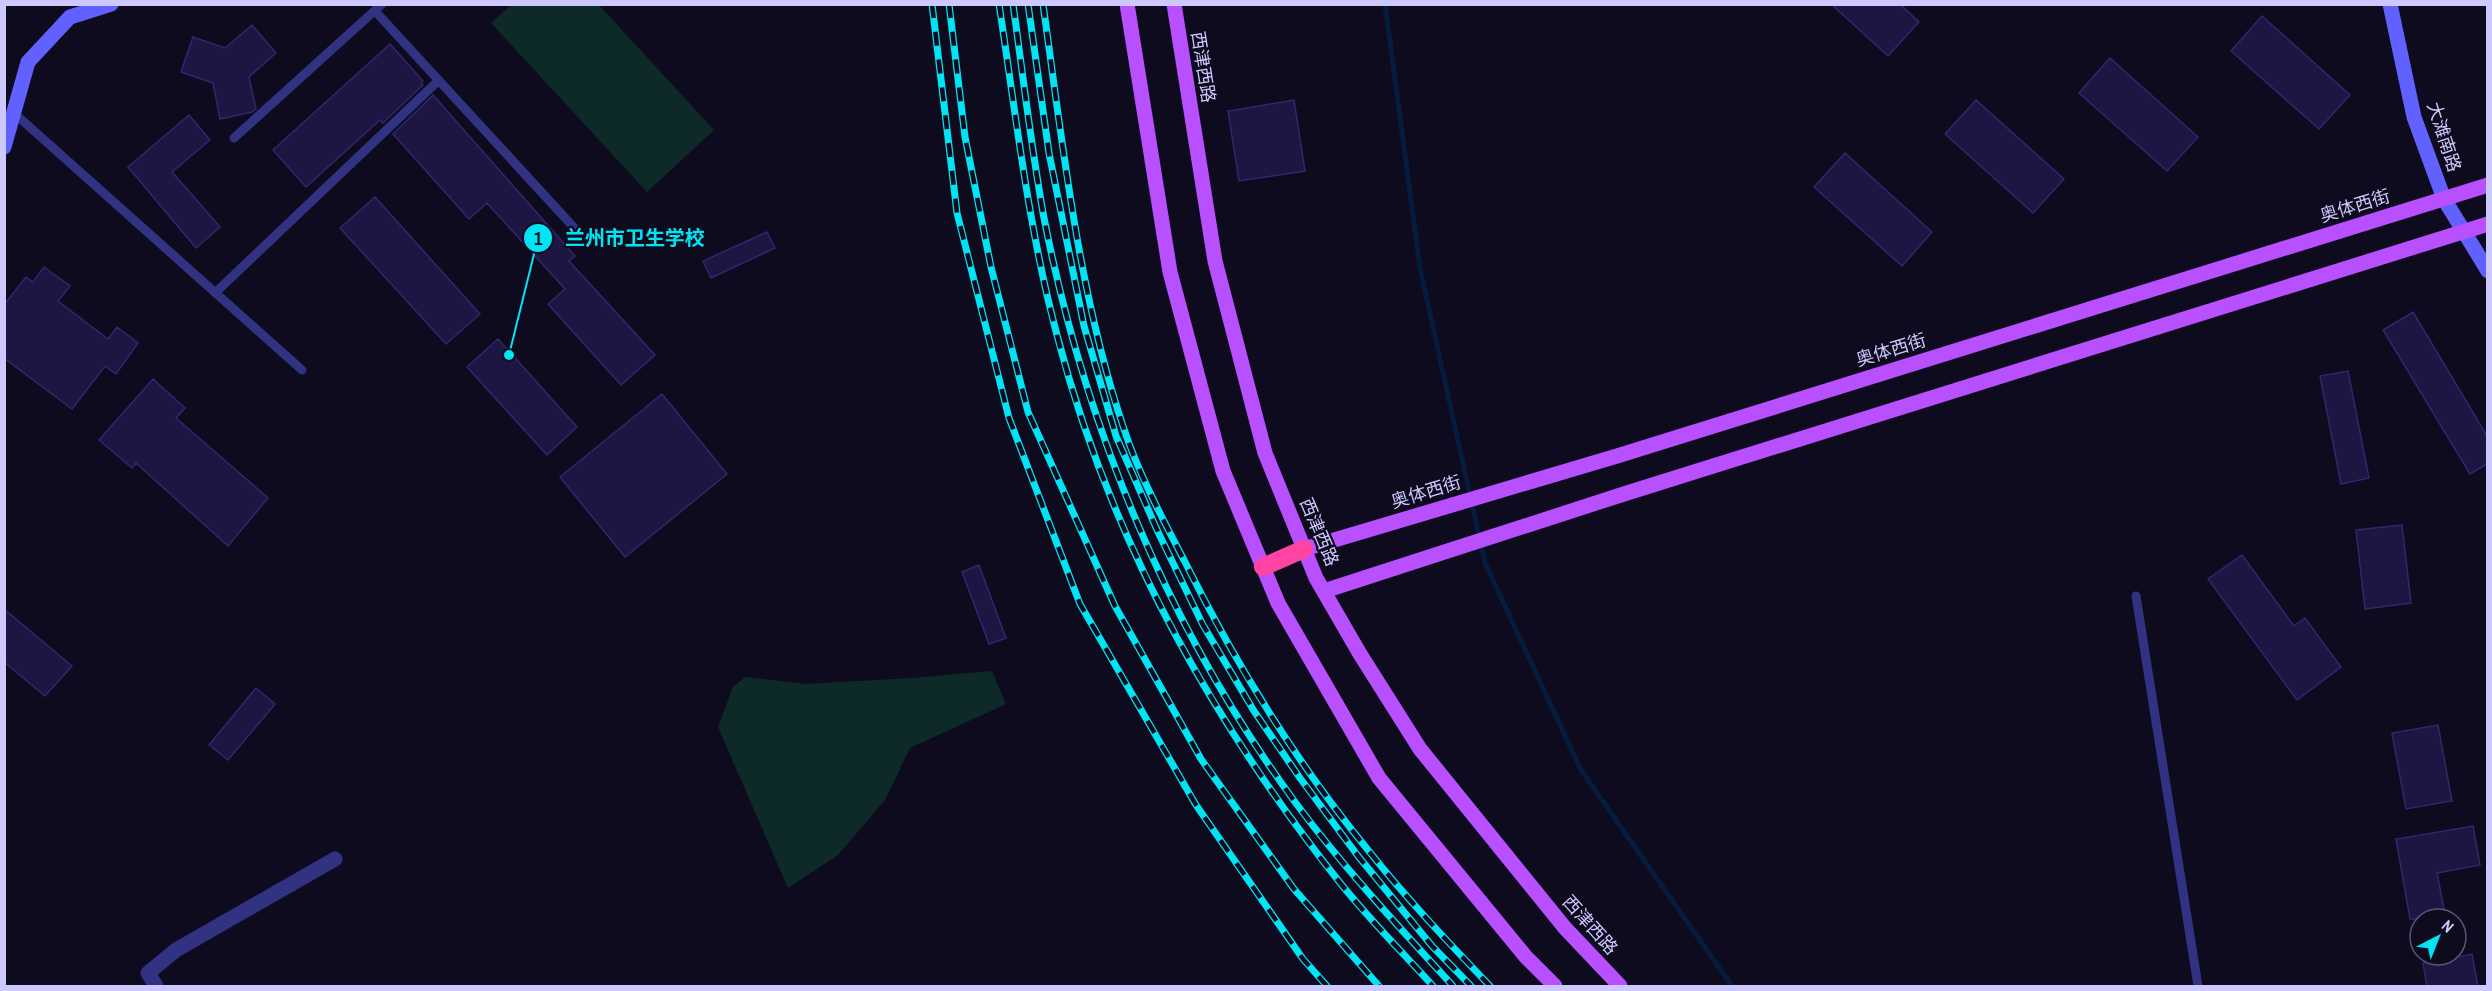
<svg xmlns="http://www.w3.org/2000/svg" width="2492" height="991" font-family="'Archivo Narrow','Noto Sans SC',sans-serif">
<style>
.green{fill:#0d2a28}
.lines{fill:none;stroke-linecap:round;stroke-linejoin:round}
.stream{stroke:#051c3e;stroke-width:5}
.building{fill:#1d1542;stroke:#32266f;stroke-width:1.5}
.lane{stroke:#323282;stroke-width:9}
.street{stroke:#323282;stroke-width:15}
.secondary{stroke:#6061ff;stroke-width:15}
.primary{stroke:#b850ff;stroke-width:15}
.highway{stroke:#ff44a4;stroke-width:18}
.rail-casing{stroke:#00e4f4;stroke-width:7}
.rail{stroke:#0e0b1f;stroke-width:4.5;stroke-dasharray:14;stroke-linecap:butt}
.labels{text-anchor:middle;stroke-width:4.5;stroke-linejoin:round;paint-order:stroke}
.street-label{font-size:18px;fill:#cdc9ff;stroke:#0e0b1f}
.leader{fill:none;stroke:#00e4f4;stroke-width:2}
.callout-dot{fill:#00e4f4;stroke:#0e0b1f;stroke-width:2}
.mark-label{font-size:18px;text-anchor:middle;font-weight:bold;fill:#111}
.callout-label{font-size:20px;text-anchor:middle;font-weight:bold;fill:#00e4f4;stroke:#0e0b1f;stroke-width:4.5;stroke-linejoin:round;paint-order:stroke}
</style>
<rect width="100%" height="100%" fill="#0e0b1f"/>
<path class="green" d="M 511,5 L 599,5 L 714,130 L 647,192 L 491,23 Z
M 992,671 L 1006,704 L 910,748 L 885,800 L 838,855 L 788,888 L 718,727 L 733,687 L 745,677 L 806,684 L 912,678 Z"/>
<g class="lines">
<path class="stream" d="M 1385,4 L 1420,268 L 1485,563 L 1581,770 L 1732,986"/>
</g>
<path class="building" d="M 1831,4 L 1900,4 L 1919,22 L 1888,56 Z
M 2262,16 L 2350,95 L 2319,129 L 2231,51 Z
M 252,25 L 276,53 L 249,77 L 256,109 L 252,112 L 220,119 L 213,83 L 181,72 L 193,37 L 225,48 Z
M 390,44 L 423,81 L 421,83 L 423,85 L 383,123 L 380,120 L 306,187 L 273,150 Z
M 2110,58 L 2198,137 L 2167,171 L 2079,93 Z
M 433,95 L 575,256 L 569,261 L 655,355 L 621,385 L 548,304 L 565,289 L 487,203 L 469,219 L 393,134 Z
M 1294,100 L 1305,171 L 1239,181 L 1228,111 Z
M 1976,100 L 2064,179 L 2033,213 L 1945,134 Z
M 189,115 L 210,140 L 172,172 L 220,227 L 196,248 L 128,167 Z
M 1845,153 L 1932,232 L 1902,266 L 1814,187 Z
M 375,197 L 480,314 L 446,344 L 340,228 Z
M 767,232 L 775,248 L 711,278 L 703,261 Z
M 44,267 L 70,286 L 58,301 L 108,339 L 117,327 L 138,343 L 116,374 L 105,366 L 72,409 L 4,358 L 4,305 L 26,277 L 33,282 Z
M 2413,312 L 2487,436 L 2487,464 L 2470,474 L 2383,330 Z
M 498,339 L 577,427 L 547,455 L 467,367 Z
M 2348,371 L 2369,478 L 2341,484 L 2320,376 Z
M 153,379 L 185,408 L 176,418 L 268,498 L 228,546 L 136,463 L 132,468 L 99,440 Z
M 662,394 L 727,474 L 625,557 L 560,477 Z
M 2402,525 L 2411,603 L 2365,609 L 2356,530 Z
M 2242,555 L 2294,626 L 2305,618 L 2341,667 L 2297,700 L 2208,579 Z
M 979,565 L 1006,638 L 989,644 L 962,572 Z
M 4,609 L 72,666 L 45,696 L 4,662 Z
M 256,688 L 275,704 L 228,760 L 209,745 Z
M 2438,725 L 2452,801 L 2406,809 L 2392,733 Z
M 2473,826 L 2480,865 L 2437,873 L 2446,919 L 2410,919 L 2396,839 Z
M 2472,954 L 2478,987 L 2427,987 L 2423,963 Z"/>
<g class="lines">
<path class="lane" d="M 375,11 L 579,233
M 14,113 L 302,370
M 234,138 L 382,4
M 215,293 L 439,80
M 2136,596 L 2198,986"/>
<path class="street" d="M 156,986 L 148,973 L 176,950 L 335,859"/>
<path class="secondary" d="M 2390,4 L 2414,117 L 2444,199 L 2488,271
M 4,147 L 28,62 L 70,17 L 111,4"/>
<path class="primary" d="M 1127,4 L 1170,272 L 1223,471 L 1278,603 L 1379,778 L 1526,957 L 1555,986
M 1174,4 L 1215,261 L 1265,453 L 1316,578 L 1360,654 L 1420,749 L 1565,928 L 1620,986
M 1304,549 L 1617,456 L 2488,185
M 1324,591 L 1627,493 L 2488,224"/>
<path class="highway" d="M 1263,567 L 1304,549"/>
<g class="rail-casing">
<path id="rail" d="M 932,4 L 957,213 L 1009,418 L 1080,604 L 1196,805 L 1303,959 L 1327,986
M 949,4 L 965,137 L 991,267 L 1028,412 L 1115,606 L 1201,759 L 1294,889 L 1379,986
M 999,4 C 1016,115 1028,227 1057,335 C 1109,537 1212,722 1341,884 C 1370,920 1402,952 1433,986
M 1013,4 C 1023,75 1031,147 1044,218 C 1085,427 1169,630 1295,802 C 1343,867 1398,926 1453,986
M 1028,4 L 1049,153 L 1084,326 L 1116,436 L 1158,532 L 1203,625 L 1254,711 L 1300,778 L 1358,856 L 1432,946 L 1471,986
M 1043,4 C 1063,146 1078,293 1124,429 C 1138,472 1163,520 1184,560 C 1235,663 1295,761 1368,850 C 1406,898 1448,942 1490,986"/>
</g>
<use href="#rail" class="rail"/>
</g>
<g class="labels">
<g class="street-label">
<text transform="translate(1203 67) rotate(81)" y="6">西津西路</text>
<text transform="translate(2444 137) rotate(72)" y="6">大滩南路</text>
<text transform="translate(2355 206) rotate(-17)" y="6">奥体西街</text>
<text transform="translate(1891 350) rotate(-17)" y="6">奥体西街</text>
<text transform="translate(1426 492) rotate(-17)" y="6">奥体西街</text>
<text transform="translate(1319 532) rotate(67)" y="6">西津西路</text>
<text transform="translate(1590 925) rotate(48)" y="6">西津西路</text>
</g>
</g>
<path class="leader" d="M509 355L538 238"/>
<g class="callout-dot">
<circle cx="509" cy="355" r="6"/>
<circle cx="538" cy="238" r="15"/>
</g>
<g class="mark-label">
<text x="538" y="245">1</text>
</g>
<g class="callout-label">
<text x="635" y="245">兰州市卫生学校</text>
</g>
<rect width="2492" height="991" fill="none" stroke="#cdc9ff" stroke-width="12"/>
<g transform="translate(2438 937) rotate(42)"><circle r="28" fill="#0e0b1f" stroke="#5a5779" stroke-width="1.5"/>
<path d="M0-4.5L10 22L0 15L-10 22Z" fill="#00e4f4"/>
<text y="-9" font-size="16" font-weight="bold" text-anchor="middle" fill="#cdc9ff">N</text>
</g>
</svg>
